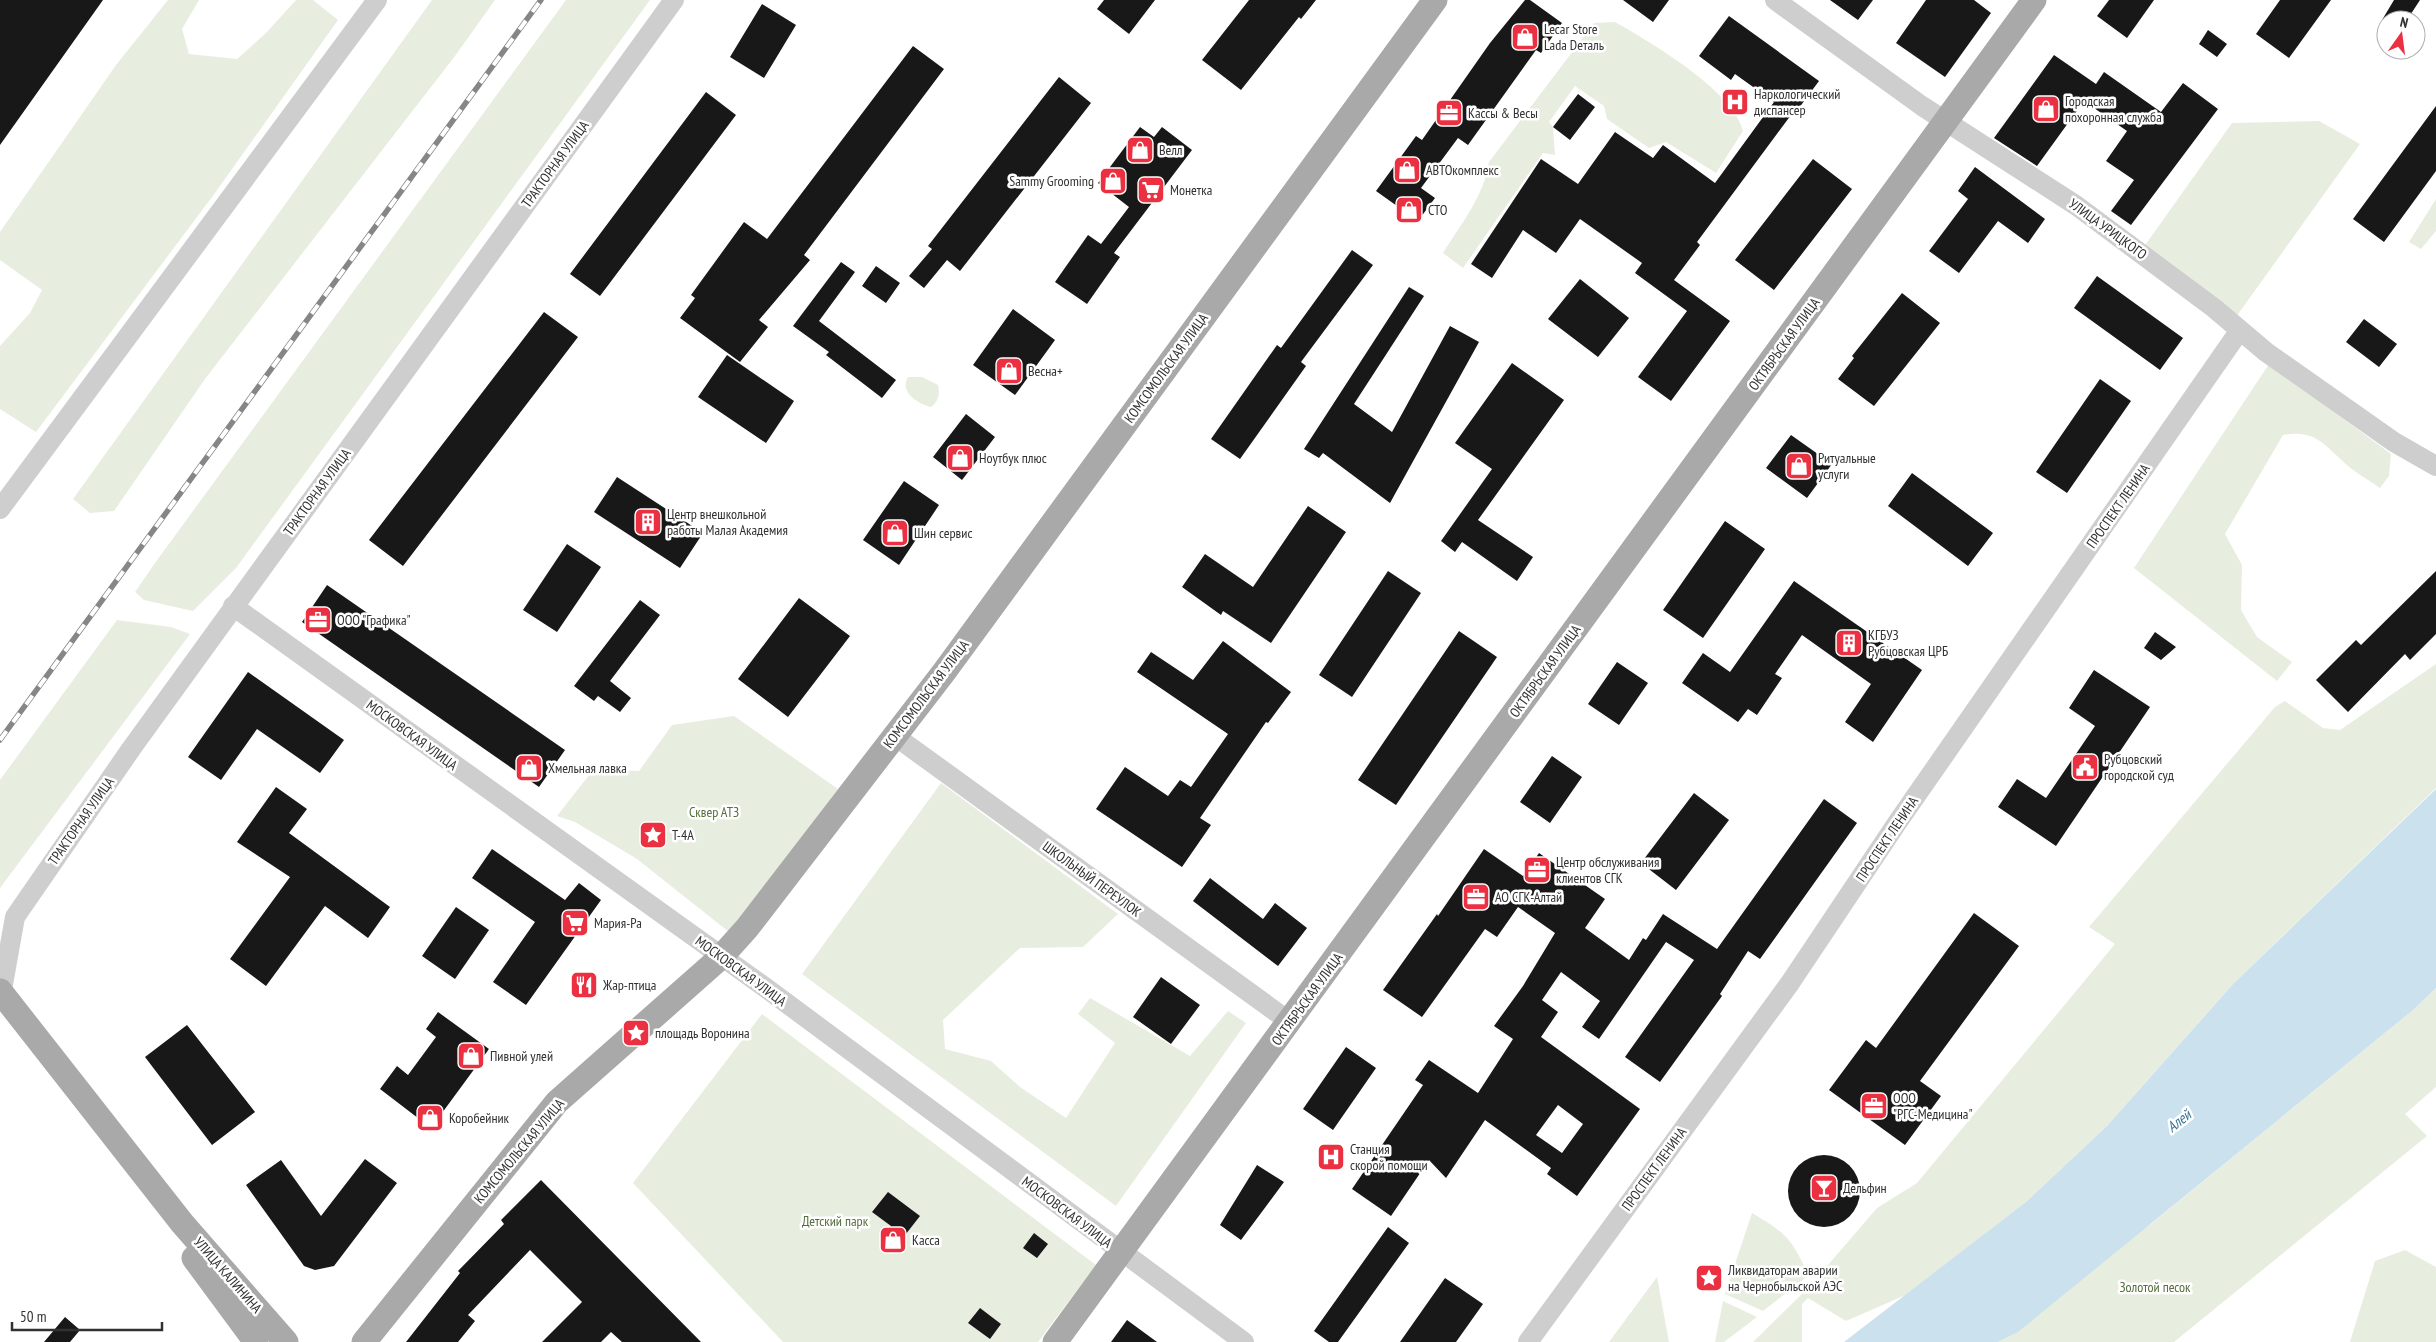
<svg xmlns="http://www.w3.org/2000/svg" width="2436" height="1342" font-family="'PT Sans Narrow',sans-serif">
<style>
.green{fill:#e7eedf}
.water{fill:#cbe1ee}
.building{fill:#181818;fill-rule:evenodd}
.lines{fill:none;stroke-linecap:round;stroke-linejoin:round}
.minor{stroke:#cecece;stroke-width:20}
.major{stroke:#a9a9a9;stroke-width:25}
.rail-casing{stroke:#868686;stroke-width:5.5}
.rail{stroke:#fff;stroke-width:4;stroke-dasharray:11;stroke-linecap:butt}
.labels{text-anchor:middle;stroke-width:5;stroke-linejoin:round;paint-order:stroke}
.poi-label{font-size:14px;fill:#313131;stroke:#fff;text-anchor:start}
.street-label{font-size:14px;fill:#313131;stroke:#fff}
.park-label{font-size:14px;fill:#546e3c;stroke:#fff}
.water-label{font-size:15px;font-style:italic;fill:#3b7596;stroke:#fff}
</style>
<rect width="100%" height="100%" fill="#fff"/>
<path class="green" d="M 168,0 L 199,0 L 182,29 L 189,54 L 237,59 L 267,32 L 296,0 L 313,0 L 338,20 L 215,193 L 36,432 L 0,409 L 0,346 L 30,313 L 42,290 L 0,260 L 0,232 L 116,65 Z
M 432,0 L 495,0 L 455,56 L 205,379 L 114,511 L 90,513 L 73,499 Z
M 566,0 L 650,0 L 236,568 L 193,611 L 144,600 L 135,592 L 155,563 Z
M 1615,22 C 1650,42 1734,91 1743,131 L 1716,173 L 1666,142 L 1649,148 L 1607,119 L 1604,106 L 1575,86 L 1549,122 L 1553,127 L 1555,155 L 1543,153 L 1463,268 L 1443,253 C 1461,224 1484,196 1489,162 L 1594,23 Z
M 2319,121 L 2360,144 L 2231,324 L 2138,255 L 2232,123 Z
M 2436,199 L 2436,231 L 2421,249 L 2409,242 Z
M 2269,364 L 2391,454 L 2389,476 L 2380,488 C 2369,480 2357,474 2347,465 C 2324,445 2316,429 2283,435 L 2225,534 L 2242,565 L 2241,610 L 2257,637 L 2292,662 L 2277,681 L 2134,568 Z
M 908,377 L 922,377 L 938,385 C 940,393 939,401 931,407 C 918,404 899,392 908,377 Z
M 117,620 L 171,627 L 190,634 L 0,888 L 0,780 Z
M 2436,664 L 2436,788 L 2234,983 L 2107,1126 L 2026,1202 L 1908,1294 L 1846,1321 L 1808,1298 L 1802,1304 L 1802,1342 L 1753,1342 L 1809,1287 L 1877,1208 L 1917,1183 L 2115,944 L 2089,927 L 2275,707 L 2285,701 L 2323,728 L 2340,730 Z
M 734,716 L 838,789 L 729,932 L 637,859 L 575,822 L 557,816 L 593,770 L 639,771 L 672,725 Z
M 941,783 L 1118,914 L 1083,947 L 1020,948 L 943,1020 L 945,1049 L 991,1061 L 1020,1087 L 1066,1118 L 1115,1043 L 1078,1014 L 1090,998 L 1190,1056 L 1228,1011 L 1246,1023 L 1116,1206 L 802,974 Z
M 2436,988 L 2436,1087 L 2405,1114 L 2427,1136 L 2174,1342 L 1982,1342 L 2151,1224 L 2413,1010 Z
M 762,1014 L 1096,1265 L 1038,1342 L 783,1342 L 633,1183 Z
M 1752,1213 C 1789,1235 1790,1238 1809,1275 L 1763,1311 L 1725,1294 Z
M 2405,1250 L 2436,1267 L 2436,1342 L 2350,1342 L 2375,1261 Z
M 1657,1277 L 1669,1342 L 1609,1342 Z
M 1723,1301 L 1757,1317 L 1724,1342 L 1715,1342 Z"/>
<path class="water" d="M 2436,789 L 2436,988 L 2413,1010 L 2018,1332 L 1997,1342 L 1844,1342 L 2026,1202 L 2107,1126 L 2234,983 Z"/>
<path class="building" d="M 0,0 L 103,0 L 0,145 Z
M 1104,0 L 1155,0 L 1129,34 L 1097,9 Z
M 1249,0 L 1316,0 L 1301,19 L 1299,17 L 1241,90 L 1202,60 Z
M 1525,0 L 1530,0 L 1562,23 L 1541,53 L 1536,50 L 1468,145 L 1458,138 L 1421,188 L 1435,198 L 1418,221 L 1376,191 L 1416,136 L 1422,140 L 1490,43 Z
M 1623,0 L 1669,0 L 1653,22 Z
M 1830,0 L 1873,0 L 1858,20 Z
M 1926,0 L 1974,0 L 1991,13 L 1945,77 L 1896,43 Z
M 2109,0 L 2154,0 L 2127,38 L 2097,16 Z
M 2280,0 L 2331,0 L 2289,58 L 2256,34 Z
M 2394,0 L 2420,0 L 2407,20 L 2382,20 Z
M 762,4 L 796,25 L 764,78 L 730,57 Z
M 1729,16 L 1819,81 L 1793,116 L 1791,115 L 1697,242 L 1700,245 L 1674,280 L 1730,321 L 1671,401 L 1638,377 L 1687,311 L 1635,273 L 1642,263 L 1580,219 L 1556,253 L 1523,230 L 1492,278 L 1471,264 L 1541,159 L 1578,184 L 1615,132 L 1653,158 L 1663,145 L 1715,183 L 1774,102 L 1735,74 L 1731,80 L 1699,56 Z
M 2208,30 L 2227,44 L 2217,57 L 2199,44 Z
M 913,46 L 944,69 L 804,255 L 810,260 L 759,320 L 768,327 L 740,362 L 680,318 L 695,298 L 691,295 L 744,222 L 767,239 Z
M 2054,55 L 2096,84 L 2104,72 L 2161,112 L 2183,83 L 2218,109 L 2131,225 L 2111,211 L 2134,180 L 2106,161 L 2127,131 L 2084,101 L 2037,166 L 1994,138 Z
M 1059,77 L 1091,103 L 960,271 L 947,260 L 924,288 L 909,276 L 932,249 L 928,246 Z
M 706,92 L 736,115 L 600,296 L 570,274 Z
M 1578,94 L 1595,107 L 1570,140 L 1553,127 Z
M 2436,106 L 2436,171 L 2384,242 L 2353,219 Z
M 1140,127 L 1154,137 L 1162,127 L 1192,150 L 1114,253 L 1120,257 L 1087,304 L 1055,282 L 1088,235 L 1101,244 L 1129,207 L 1098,183 Z
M 1813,159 L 1852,189 L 1774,290 L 1735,260 Z
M 1975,167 L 2045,219 L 2028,243 L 1998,221 L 1959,273 L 1929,251 L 1968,199 L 1958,191 Z
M 1352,250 L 1373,265 L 1301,362 L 1306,366 L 1240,459 L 1211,439 L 1277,345 L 1281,348 Z
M 841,262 L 855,272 L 819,321 L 896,380 L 882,398 L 826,355 L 829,352 L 793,326 Z
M 876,266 L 900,283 L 886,303 L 862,286 Z
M 2097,276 L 2183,338 L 2160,370 L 2074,308 Z
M 1580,279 L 1629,318 L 1598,357 L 1548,319 Z
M 1409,287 L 1424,296 L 1354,404 L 1392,432 L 1450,326 L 1479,342 L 1390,503 L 1323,453 L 1319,458 L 1304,449 Z
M 1902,293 L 1940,323 L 1874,406 L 1838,379 L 1854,358 L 1852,356 Z
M 1013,309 L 1055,340 L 1015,395 L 973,365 Z
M 544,312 L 578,337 L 403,566 L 369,540 Z
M 2364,319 L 2397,344 L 2379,367 L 2346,342 Z
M 727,355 L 794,401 L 766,443 L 698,397 Z
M 1512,363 L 1564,400 L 1478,520 L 1533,557 L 1517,581 L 1462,542 L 1455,552 L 1441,541 L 1492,469 L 1455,443 Z
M 2100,379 L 2131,401 L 2067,493 L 2036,472 Z
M 966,414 L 995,437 L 962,480 L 933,457 Z
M 1791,435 L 1832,464 L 1807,498 L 1766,468 Z
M 1912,473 L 1993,533 L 1968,566 L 1888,506 Z
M 617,477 L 703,533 L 680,568 L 594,512 Z
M 904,481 L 939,505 L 899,565 L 863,540 Z
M 1308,506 L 1346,532 L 1271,643 L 1223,611 L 1221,615 L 1182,587 L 1205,554 L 1253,587 Z
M 1725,521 L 1765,549 L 1703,638 L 1663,610 Z
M 567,544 L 601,567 L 557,632 L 523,610 Z
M 1388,571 L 1421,593 L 1352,697 L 1319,675 Z
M 2436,571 L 2436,634 L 2410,660 L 2405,654 L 2348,712 L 2316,680 L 2356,640 L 2361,645 Z
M 1794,581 L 1922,670 L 1873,742 L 1845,722 L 1871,684 L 1802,635 L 1775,674 L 1782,678 L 1757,715 L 1748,709 L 1738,722 L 1682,683 L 1703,653 L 1730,672 Z
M 327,585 L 565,750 L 539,787 L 302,622 Z
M 799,598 L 850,636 L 788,717 L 738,679 Z
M 640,600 L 660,615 L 610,681 L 631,698 L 620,712 L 598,696 L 594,701 L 574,686 Z
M 1459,631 L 1497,657 L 1396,805 L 1358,780 Z
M 2155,632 L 2176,647 L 2161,660 L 2144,648 Z
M 1223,641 L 1291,692 L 1268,723 L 1266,722 L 1200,818 L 1211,825 L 1182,867 L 1096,809 L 1125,767 L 1168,796 L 1180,780 L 1191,787 L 1228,734 L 1137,672 L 1151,652 L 1193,680 Z
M 1617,662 L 1648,683 L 1619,725 L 1588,704 Z
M 2094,670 L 2150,707 L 2056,846 L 1998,807 L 2017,779 L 2046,798 L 2095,726 L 2069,708 Z
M 248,672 L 344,740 L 320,773 L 257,729 L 221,780 L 188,757 Z
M 1552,756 L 1582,777 L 1550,823 L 1520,802 Z
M 276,787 L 307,809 L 289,833 L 390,907 L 368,938 L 325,906 L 266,986 L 230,959 L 290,877 L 237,842 Z
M 1694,793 L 1729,820 L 1676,890 L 1641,863 Z
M 1824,799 L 1857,823 L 1760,959 L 1748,951 L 1720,994 L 1722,996 L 1660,1082 L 1625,1057 L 1694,960 L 1666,942 L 1599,1039 L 1582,1027 L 1600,1001 L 1561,972 L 1542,1000 L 1558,1012 L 1541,1037 L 1640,1109 L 1577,1196 L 1547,1174 L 1551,1168 L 1485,1120 L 1446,1178 L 1429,1160 L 1391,1216 L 1352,1189 L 1423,1085 L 1415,1080 L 1429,1060 L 1478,1093 L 1513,1039 L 1494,1026 L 1523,986 L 1555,933 L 1518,907 L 1497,937 L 1485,929 L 1422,1017 L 1383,990 L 1437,914 L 1438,916 L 1484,849 L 1523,876 L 1539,853 L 1605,899 L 1585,928 L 1629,960 L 1643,938 L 1646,940 L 1663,914 L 1717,949 ZM 1558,1105 L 1583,1124 L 1562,1153 L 1536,1135 Z
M 492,849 L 565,900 L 579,883 L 601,900 L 526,1005 L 493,982 L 535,922 L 472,878 Z
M 1210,878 L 1263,919 L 1275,903 L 1307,928 L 1278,966 L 1193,901 Z
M 456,907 L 489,930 L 455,979 L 422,956 Z
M 1974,913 L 2019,946 L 1920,1081 L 1941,1096 L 1905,1145 L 1829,1090 L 1866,1040 L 1876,1048 Z
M 1161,977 L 1200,1005 L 1171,1044 L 1133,1017 Z
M 438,1012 L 489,1049 L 431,1128 L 380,1089 L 397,1066 L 408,1075 L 436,1037 L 426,1029 Z
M 187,1025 L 255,1112 L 212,1145 L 145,1057 Z
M 1346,1047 L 1376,1068 L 1333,1130 L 1303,1109 Z
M1788 1191a36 36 0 1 1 72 0a36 36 0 1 1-72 0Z
M 365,1159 L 397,1183 L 334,1266 L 315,1270 L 304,1266 L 246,1185 L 281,1160 L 321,1216 Z
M 1257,1165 L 1284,1182 L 1241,1240 L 1220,1225 Z
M 541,1180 L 701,1342 L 622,1342 L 611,1332 L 601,1342 L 542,1342 L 582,1302 L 530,1250 L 468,1315 L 475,1321 L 458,1342 L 406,1342 L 460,1273 L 458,1271 L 504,1224 L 501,1220 Z
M 888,1192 L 920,1216 L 895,1248 L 882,1238 L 891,1226 L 872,1212 Z
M 1388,1227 L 1409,1243 L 1338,1342 L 1329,1342 L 1314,1331 Z
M 1034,1233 L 1048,1244 L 1037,1258 L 1023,1248 Z
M 1445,1278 L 1483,1304 L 1456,1342 L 1400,1342 Z
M 980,1308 L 1001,1324 L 990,1339 L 968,1323 Z
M 65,1317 L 80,1330 L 70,1342 L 44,1342 Z
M 1127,1320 L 1157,1342 L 1111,1342 Z"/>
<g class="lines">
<path class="minor" d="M 1775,0 L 1922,106 L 2077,206 L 2214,308 L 2266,352 L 2394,442 L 2436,466
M 0,509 L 377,0
M 233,606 L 766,988 L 1244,1342
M 895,736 L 1290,1022
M 0,1001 L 15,917 L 131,749 L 674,0
M 1528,1342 L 1790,983 L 1897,823 L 2240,330"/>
<path class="major" d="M 0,991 L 182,1223 L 286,1342
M 194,1258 L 256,1342
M 364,1342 L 557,1102 L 721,957 L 747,928 L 944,672 L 1435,0
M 1055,1342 L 2034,0"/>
<g class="rail-casing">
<path id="rail" d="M 0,740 L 541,0"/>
</g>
<use href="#rail" class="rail"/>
</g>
<defs>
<g id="shop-square" transform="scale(1.4375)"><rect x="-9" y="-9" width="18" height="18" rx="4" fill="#ea3041" stroke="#fff"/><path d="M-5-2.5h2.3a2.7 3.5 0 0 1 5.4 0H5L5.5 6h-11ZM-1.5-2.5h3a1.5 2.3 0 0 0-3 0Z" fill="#fff"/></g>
<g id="hospital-square" transform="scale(1.4375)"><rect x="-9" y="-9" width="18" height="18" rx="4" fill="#ea3041" stroke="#fff"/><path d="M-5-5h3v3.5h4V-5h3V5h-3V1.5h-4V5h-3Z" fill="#fff"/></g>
<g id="office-square" transform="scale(1.4375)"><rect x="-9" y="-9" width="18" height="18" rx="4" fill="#ea3041" stroke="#fff"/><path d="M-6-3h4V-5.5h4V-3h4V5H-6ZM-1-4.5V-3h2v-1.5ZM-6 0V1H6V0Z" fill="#fff"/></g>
<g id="supermarket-square" transform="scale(1.4375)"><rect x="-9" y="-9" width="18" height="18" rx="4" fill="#ea3041" stroke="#fff"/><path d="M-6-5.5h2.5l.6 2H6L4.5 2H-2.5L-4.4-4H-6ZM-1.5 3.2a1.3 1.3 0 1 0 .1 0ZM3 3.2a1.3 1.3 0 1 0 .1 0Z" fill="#fff"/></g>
<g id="building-square" transform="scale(1.4375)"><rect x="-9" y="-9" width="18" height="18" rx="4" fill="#ea3041" stroke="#fff"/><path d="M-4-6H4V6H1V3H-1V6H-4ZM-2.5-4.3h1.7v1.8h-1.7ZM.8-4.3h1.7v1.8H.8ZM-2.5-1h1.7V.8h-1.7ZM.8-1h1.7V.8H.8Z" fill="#fff"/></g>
<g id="civic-square" transform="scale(1.4375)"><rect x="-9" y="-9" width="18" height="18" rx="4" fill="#ea3041" stroke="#fff"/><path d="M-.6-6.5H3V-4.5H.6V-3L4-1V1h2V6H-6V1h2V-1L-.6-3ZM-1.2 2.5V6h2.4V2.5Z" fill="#fff"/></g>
<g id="sight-square" transform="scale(1.4375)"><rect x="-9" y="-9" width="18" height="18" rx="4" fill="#ea3041" stroke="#fff"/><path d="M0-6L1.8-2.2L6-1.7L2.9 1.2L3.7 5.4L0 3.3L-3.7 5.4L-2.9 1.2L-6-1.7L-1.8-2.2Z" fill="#fff"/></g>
<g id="restaurant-square" transform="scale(1.4375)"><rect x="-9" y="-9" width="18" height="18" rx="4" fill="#ea3041" stroke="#fff"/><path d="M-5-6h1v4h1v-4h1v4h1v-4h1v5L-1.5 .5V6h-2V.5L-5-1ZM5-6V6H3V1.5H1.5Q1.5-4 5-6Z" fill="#fff"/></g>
<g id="bar-square" transform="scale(1.4375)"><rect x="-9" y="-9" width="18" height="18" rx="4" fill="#ea3041" stroke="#fff"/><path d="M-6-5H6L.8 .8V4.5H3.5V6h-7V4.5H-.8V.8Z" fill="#fff"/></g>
</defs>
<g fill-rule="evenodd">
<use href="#shop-square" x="1525" y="37"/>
<use href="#hospital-square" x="1735" y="102"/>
<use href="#shop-square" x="2046" y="109"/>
<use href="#office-square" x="1449" y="113"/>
<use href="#shop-square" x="1140" y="150"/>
<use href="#shop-square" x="1407" y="170"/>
<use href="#shop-square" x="1113" y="181"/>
<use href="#supermarket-square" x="1151" y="190"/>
<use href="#shop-square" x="1409" y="210"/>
<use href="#shop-square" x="1009" y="371"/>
<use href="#shop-square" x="960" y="458"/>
<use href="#shop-square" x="1799" y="466"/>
<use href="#building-square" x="648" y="522"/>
<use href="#shop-square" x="895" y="533"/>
<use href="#office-square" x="318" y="620"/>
<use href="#building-square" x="1849" y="643"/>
<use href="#civic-square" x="2085" y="767"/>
<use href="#shop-square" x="529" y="768"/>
<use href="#sight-square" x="653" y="835"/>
<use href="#office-square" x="1537" y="870"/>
<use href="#office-square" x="1476" y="897"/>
<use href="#supermarket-square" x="575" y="923"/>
<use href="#restaurant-square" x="584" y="985"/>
<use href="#sight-square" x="636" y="1033"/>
<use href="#shop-square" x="471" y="1056"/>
<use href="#office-square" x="1874" y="1106"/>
<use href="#shop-square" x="430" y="1118"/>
<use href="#hospital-square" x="1331" y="1157"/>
<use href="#bar-square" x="1824" y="1188"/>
<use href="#shop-square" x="893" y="1240"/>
<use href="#sight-square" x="1709" y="1278"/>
</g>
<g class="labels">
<g class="poi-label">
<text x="1544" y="34">Lecar Store<tspan x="1544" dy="16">Lada Dеталь</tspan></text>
<text x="1754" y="99">Наркологический<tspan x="1754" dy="16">диспансер</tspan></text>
<text x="2065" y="106">Городская<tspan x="2065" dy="16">похоронная служба</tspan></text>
<text x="1468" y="118">Кассы &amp; Весы</text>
<text x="1159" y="155">Велл</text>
<text x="1426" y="175">АВТОкомплекс</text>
<text x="1094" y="186" text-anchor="end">Sammy Grooming</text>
<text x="1170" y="195">Монетка</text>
<text x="1428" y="215">СТО</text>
<text x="1028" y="376">Весна+</text>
<text x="979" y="463">Ноутбук плюс</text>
<text x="1818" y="463">Ритуальные<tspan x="1818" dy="16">услуги</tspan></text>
<text x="667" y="519">Центр внешкольной<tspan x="667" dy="16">работы Малая Академия</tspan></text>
<text x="914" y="538">Шин сервис</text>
<text x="337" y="625">ООО "Графика"</text>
<text x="1868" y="640">КГБУЗ<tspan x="1868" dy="16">Рубцовская ЦРБ</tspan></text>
<text x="2104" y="764">Рубцовский<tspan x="2104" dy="16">городской суд</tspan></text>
<text x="548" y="773">Хмельная лавка</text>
<text x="672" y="840">Т-4А</text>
<text x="1556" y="867">Центр обслуживания<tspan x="1556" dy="16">клиентов СГК</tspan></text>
<text x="1495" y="902">АО СГК-Алтай</text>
<text x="594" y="928">Мария-Ра</text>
<text x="603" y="990">Жар-птица</text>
<text x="655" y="1038">площадь Воронина</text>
<text x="490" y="1061">Пивной улей</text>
<text x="1893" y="1103">ООО<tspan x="1893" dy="16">"РГС-Медицина"</tspan></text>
<text x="449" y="1123">Коробейник</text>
<text x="1350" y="1154">Станция<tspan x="1350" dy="16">скорой помощи</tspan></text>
<text x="1843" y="1193">Дельфин</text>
<text x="912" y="1245">Касса</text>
<text x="1728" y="1275">Ликвидаторам аварии<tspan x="1728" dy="16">на Чернобыльской АЭС</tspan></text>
</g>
<g class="street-label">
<text transform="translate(555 164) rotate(-54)" y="5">ТРАКТОРНАЯ УЛИЦА</text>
<text transform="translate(2108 229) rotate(36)" y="5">УЛИЦА УРИЦКОГО</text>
<text transform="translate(1784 344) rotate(-54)" y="5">ОКТЯБРЬСКАЯ УЛИЦА</text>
<text transform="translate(1166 368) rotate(-54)" y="5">КОМСОМОЛЬСКАЯ УЛИЦА</text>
<text transform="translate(317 492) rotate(-54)" y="5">ТРАКТОРНАЯ УЛИЦА</text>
<text transform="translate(2118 506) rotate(-55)" y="5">ПРОСПЕКТ ЛЕНИНА</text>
<text transform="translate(1545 671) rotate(-54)" y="5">ОКТЯБРЬСКАЯ УЛИЦА</text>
<text transform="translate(926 694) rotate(-53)" y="5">КОМСОМОЛЬСКАЯ УЛИЦА</text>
<text transform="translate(412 735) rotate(36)" y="5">МОСКОВСКАЯ УЛИЦА</text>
<text transform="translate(81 821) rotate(-55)" y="5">ТРАКТОРНАЯ УЛИЦА</text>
<text transform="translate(1887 839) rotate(-56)" y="5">ПРОСПЕКТ ЛЕНИНА</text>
<text transform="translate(1092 879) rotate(36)" y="5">ШКОЛЬНЫЙ ПЕРЕУЛОК</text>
<text transform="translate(741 971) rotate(36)" y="5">МОСКОВСКАЯ УЛИЦА</text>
<text transform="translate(1307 999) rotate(-54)" y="5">ОКТЯБРЬСКАЯ УЛИЦА</text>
<text transform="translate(519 1151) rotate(-50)" y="5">КОМСОМОЛЬСКАЯ УЛИЦА</text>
<text transform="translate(1654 1169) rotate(-54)" y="5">ПРОСПЕКТ ЛЕНИНА</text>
<text transform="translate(1067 1212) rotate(37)" y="5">МОСКОВСКАЯ УЛИЦА</text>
<text transform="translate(228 1275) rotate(49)" y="5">УЛИЦА КАЛИНИНА</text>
</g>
<g class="park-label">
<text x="714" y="817">Сквер АТЗ</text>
<text x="835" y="1226">Детский парк</text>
<text x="2155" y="1292">Золотой песок</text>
</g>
<g class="water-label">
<text transform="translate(2179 1121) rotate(-38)" y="5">Алей</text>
</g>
</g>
<g transform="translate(2401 35) rotate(14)"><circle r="24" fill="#ffffff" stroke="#adadad"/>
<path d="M0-4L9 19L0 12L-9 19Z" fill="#ea3041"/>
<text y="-8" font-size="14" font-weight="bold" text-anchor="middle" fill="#313131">N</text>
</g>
<path d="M12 1322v8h150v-8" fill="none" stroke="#313131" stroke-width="2.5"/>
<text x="20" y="1322" font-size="15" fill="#313131" stroke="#ffffff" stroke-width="4" paint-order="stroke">50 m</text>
</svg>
